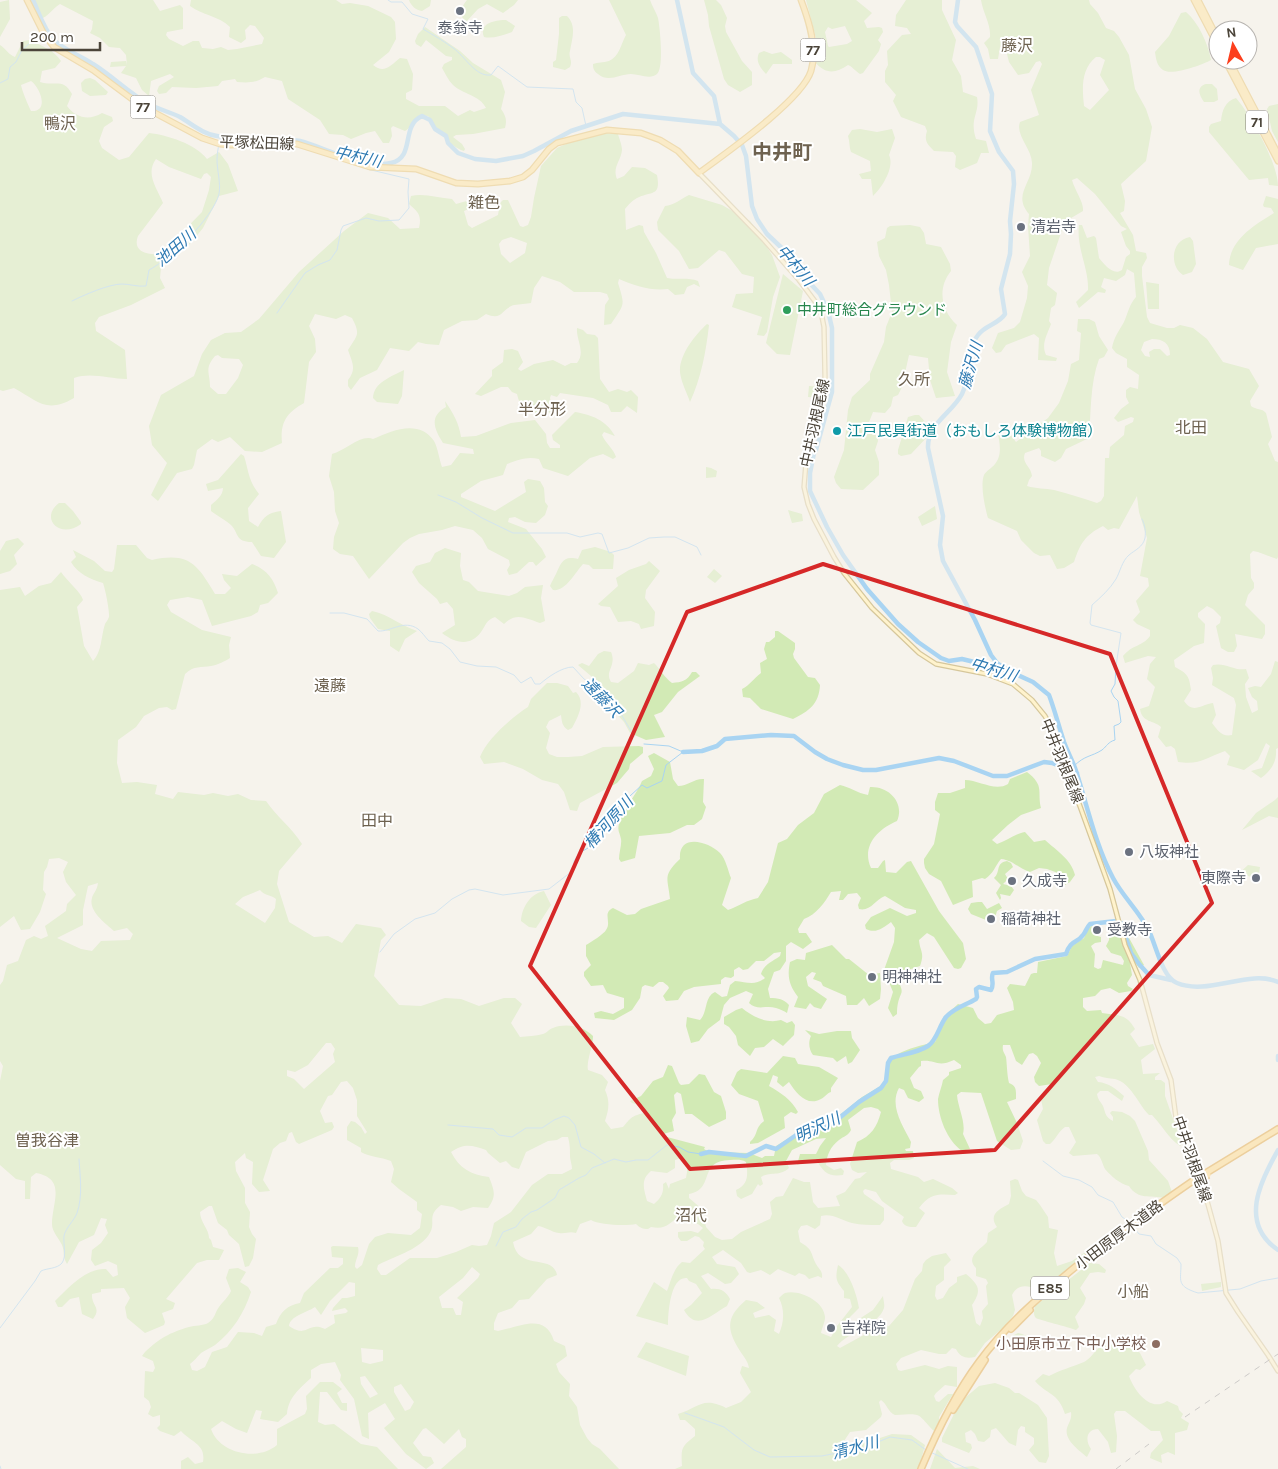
<svg xmlns="http://www.w3.org/2000/svg" width="1278" height="1469" font-family="Karla,'Noto Sans JP',sans-serif">
<style>
.green{fill:#d2eab5;fill-rule:evenodd}
.lines{fill:none;stroke-linecap:round;stroke-linejoin:round}
.stream{stroke:#a9d4f2;stroke-width:1}
.river{stroke:#a9d4f2;stroke-width:4.5}
.secondary-casing{stroke:#d6c79b;stroke-width:5.5}
.primary-casing{stroke:#e6c16a;stroke-width:7}
.trunk-casing{stroke:#e0a43c;stroke-width:8}
.secondary{stroke:#fff3cd;stroke-width:3}
.primary{stroke:#ffe39c;stroke-width:4.5}
.trunk{stroke:#ffd985;stroke-width:5}
.rail{stroke:#9a9a9a;stroke-width:1;stroke-dasharray:6 6;stroke-linecap:butt}
.trunk-bridge-casing{stroke:#e0a43c;stroke-width:8;stroke-linecap:butt}
.trunk-bridge{stroke:#ffd985;stroke-width:5}
.marked{fill:none;stroke:#d62828;stroke-width:4;stroke-linejoin:round}
.worship-dot{fill:#6b7280;stroke:#fff;stroke-width:2}
.leisure-dot{fill:#2e9e5b;stroke:#fff;stroke-width:2}
.culture-dot{fill:#0f9aa8;stroke:#fff;stroke-width:2}
.education-dot{fill:#8d6e63;stroke:#fff;stroke-width:2}
.labels{text-anchor:middle;stroke-width:4;stroke-linejoin:round;paint-order:stroke}
.shield{fill:#fff;stroke:#817c74;stroke-width:1}
.shield-label{font-size:14px;font-weight:bold;fill:#4b4439}
.worship-label{font-size:15px;fill:#5b616d;stroke:#fff;text-anchor:start}
.street-label{font-size:15px;fill:#4b4439;stroke:#fff}
.leisure-label{font-size:15px;fill:#27864d;stroke:#fff;text-anchor:start}
.culture-label{font-size:15px;fill:#0d838f;stroke:#fff;text-anchor:start}
.education-label{font-size:15px;fill:#785e54;stroke:#fff;text-anchor:end}
.neighbourhood-label{font-size:16px;fill:#6e6250;stroke:#fff}
.water-label{font-size:16px;font-style:italic;fill:#2e7ab2;stroke:#fff}
.district-label{font-size:20px;font-weight:bold;fill:#6e6250;stroke:#fff}
</style>
<rect width="100%" height="100%" fill="#f6f3ec"/>
<path class="green" d="M 9,0 L 10,19 L 0,37 L 0,2 Z
M 29,0 L 153,0 L 160,11 L 180,5 L 183,8 L 183,29 L 167,32 L 166,35 L 169,39 L 183,46 L 193,41 L 199,41 L 202,48 L 213,49 L 221,47 L 228,50 L 237,49 L 262,44 L 264,38 L 255,26 L 250,25 L 245,30 L 246,39 L 241,43 L 229,37 L 230,27 C 219,16 202,15 190,6 L 191,0 L 336,0 L 342,4 L 350,3 L 368,6 L 391,17 L 395,22 L 396,39 L 389,52 L 373,65 C 384,74 390,66 400,58 L 407,59 L 413,74 L 412,90 L 406,93 L 406,99 L 419,106 L 445,106 L 458,116 L 470,110 L 474,112 L 486,108 C 480,95 462,94 453,85 C 448,80 445,73 442,68 L 444,64 L 452,60 L 452,57 L 446,56 L 426,40 L 421,47 L 416,44 L 415,41 L 418,34 L 425,27 L 460,51 L 473,63 L 501,80 L 505,92 L 501,109 C 506,116 507,120 505,128 L 473,134 L 456,135 L 453,137 L 462,144 L 465,149 L 464,151 C 448,146 437,129 428,116 C 410,114 417,124 405,131 L 393,126 L 391,128 L 392,136 L 389,143 L 383,143 L 375,131 L 366,133 L 351,139 L 343,135 L 329,134 L 320,120 L 288,99 L 282,81 L 265,77 C 255,83 248,83 237,82 L 235,79 L 222,81 L 218,86 L 196,88 L 172,87 L 166,93 L 159,94 L 157,91 L 159,86 L 174,77 L 170,74 L 151,81 L 149,96 L 142,90 L 136,78 L 121,73 L 126,66 L 110,67 L 111,62 L 126,61 L 127,65 L 126,55 L 120,48 L 109,47 L 100,38 L 90,33 L 92,29 L 93,21 L 60,4 C 53,8 48,17 40,19 Z
M 409,0 L 431,0 L 430,6 L 422,11 C 416,10 411,6 409,0 Z
M 467,0 L 518,0 L 514,5 L 503,13 L 487,4 L 478,9 L 466,22 C 458,15 461,7 467,0 Z
M 609,0 L 650,0 C 652,6 656,12 658,18 C 660,28 664,68 657,74 C 650,80 639,74 631,74 C 619,74 609,83 598,74 C 594,71 593,69 593,64 C 598,62 603,63 609,61 C 619,57 621,44 626,35 Z
M 704,0 L 716,0 L 721,5 L 727,18 L 725,26 L 726,32 L 742,61 L 752,72 L 752,85 L 740,92 L 728,85 L 724,79 L 709,26 L 708,15 Z
M 806,0 L 856,0 L 872,13 L 864,21 L 867,28 L 879,27 L 882,28 L 883,32 L 878,40 L 881,44 L 879,51 L 863,73 L 860,74 C 855,71 853,67 848,65 C 835,74 825,74 815,62 L 817,42 ZM 845,26 L 852,41 L 847,44 L 829,47 L 828,46 L 825,32 L 828,27 L 832,29 Z
M 906,0 L 942,0 L 942,10 L 956,40 L 952,60 L 961,76 L 963,92 L 977,97 C 980,114 969,118 976,139 L 986,141 L 989,153 L 981,153 L 977,163 L 960,170 L 955,167 L 956,156 L 953,152 L 934,151 C 927,144 924,141 927,131 L 925,126 L 901,117 L 893,101 L 896,95 L 885,82 L 885,71 L 888,65 L 887,51 L 902,35 L 911,34 L 907,28 L 895,26 L 896,15 Z
M 981,0 L 1089,0 L 1090,4 L 1098,13 L 1106,28 L 1114,31 L 1119,37 L 1129,55 L 1135,89 L 1146,109 L 1152,127 L 1146,161 L 1121,184 L 1125,201 L 1124,211 L 1120,213 L 1133,235 L 1136,251 L 1146,253 L 1147,258 L 1142,267 L 1142,276 L 1147,317 L 1150,323 L 1167,328 L 1174,328 L 1180,325 L 1193,328 L 1207,339 L 1223,362 L 1249,369 L 1259,386 L 1250,401 L 1251,406 C 1256,410 1262,408 1266,413 L 1272,437 L 1268,444 L 1275,461 L 1278,462 L 1278,557 L 1277,559 L 1258,552 L 1253,551 L 1250,554 L 1251,578 L 1254,583 L 1254,588 L 1248,595 L 1245,605 L 1265,625 L 1265,634 L 1262,639 L 1235,634 L 1237,646 L 1234,652 L 1228,652 L 1221,648 L 1216,626 L 1220,623 L 1221,617 L 1213,609 L 1207,606 L 1198,613 L 1198,617 L 1205,624 L 1204,643 L 1194,646 L 1174,660 L 1175,667 C 1188,674 1189,676 1191,690 L 1184,701 C 1193,714 1200,705 1213,703 L 1216,715 L 1212,723 C 1218,731 1222,737 1232,735 L 1236,705 L 1234,698 L 1212,685 L 1213,678 L 1211,668 L 1213,665 C 1225,662 1234,671 1246,669 L 1249,678 L 1245,684 L 1246,697 L 1252,713 L 1258,710 L 1257,701 L 1252,697 L 1248,688 L 1255,686 L 1261,687 L 1271,674 L 1275,661 L 1278,662 L 1278,748 L 1276,749 C 1277,762 1271,771 1261,778 L 1251,771 L 1262,768 L 1270,746 L 1266,743 L 1258,760 L 1244,770 L 1227,765 L 1230,756 L 1225,751 C 1205,758 1201,765 1178,762 L 1175,749 L 1171,746 L 1166,747 L 1158,737 L 1161,727 C 1154,720 1142,723 1140,709 L 1149,706 L 1155,687 L 1147,679 L 1150,664 L 1156,657 L 1148,656 L 1125,663 L 1123,656 C 1133,644 1142,647 1150,636 L 1150,630 L 1137,624 L 1133,620 L 1140,612 L 1136,601 L 1149,586 L 1148,578 L 1140,576 L 1147,538 L 1139,512 L 1137,496 L 1119,529 L 1114,528 L 1108,530 L 1103,526 C 1085,535 1080,544 1074,562 L 1064,568 L 1057,569 L 1050,555 L 1040,556 L 1034,553 L 1021,540 L 1017,531 L 988,518 C 985,508 980,485 984,475 C 986,471 992,468 995,464 C 1002,456 1000,444 998,434 L 1010,434 L 1016,442 L 1048,418 L 1059,403 L 1068,381 L 1071,364 L 1079,360 L 1081,333 L 1077,331 L 1078,319 L 1089,319 L 1095,322 L 1099,336 L 1108,350 L 1104,357 L 1099,359 C 1090,383 1091,413 1089,438 L 1066,449 L 1061,458 L 1055,462 L 1041,456 L 1041,451 L 1039,448 L 1025,453 C 1021,463 1031,466 1032,476 L 1029,480 L 1027,486 C 1036,489 1045,488 1054,490 C 1069,494 1083,498 1097,503 L 1101,501 L 1104,496 L 1105,458 L 1109,458 L 1110,447 L 1124,435 L 1125,426 L 1133,422 L 1134,418 L 1131,417 L 1118,422 L 1114,418 L 1121,409 L 1129,403 L 1126,397 L 1126,390 L 1130,387 L 1138,389 L 1139,375 L 1127,367 L 1127,359 L 1116,353 L 1112,348 C 1114,337 1119,331 1124,322 C 1128,313 1129,305 1136,297 L 1134,273 L 1127,269 L 1125,275 L 1116,281 L 1104,278 L 1101,287 L 1106,290 L 1105,293 L 1098,292 L 1079,308 L 1076,302 L 1088,290 C 1089,268 1076,248 1079,225 L 1082,225 L 1087,238 L 1094,236 L 1096,238 L 1099,258 C 1105,265 1113,276 1122,270 L 1126,257 L 1130,254 L 1130,251 L 1126,246 L 1121,232 L 1127,229 L 1121,226 L 1095,194 L 1077,178 L 1072,180 C 1075,191 1084,202 1083,211 L 1066,221 L 1064,224 L 1049,268 L 1047,285 L 1057,293 L 1055,305 L 1051,308 L 1049,321 L 1051,324 C 1047,335 1041,344 1046,355 L 1057,358 L 1056,361 L 1038,360 L 1039,338 L 1034,334 L 1006,345 L 1001,352 L 996,353 L 992,348 L 998,333 L 1014,328 L 1020,322 L 1027,298 L 1028,286 L 1022,272 L 1030,256 L 1028,226 L 1029,214 C 1012,194 1033,183 1032,163 C 1032,149 1015,135 1020,122 L 1039,115 L 1031,90 L 1042,64 L 1040,61 L 1036,62 L 1029,73 L 1018,75 L 1009,62 L 1005,46 L 1000,47 L 998,59 L 990,59 L 988,49 L 984,43 L 990,37 C 991,24 983,13 981,0 ZM 1096,57 L 1100,57 L 1105,60 L 1100,75 L 1109,90 L 1090,110 L 1084,106 C 1082,88 1081,69 1096,57 ZM 1152,339 C 1163,339 1170,343 1170,355 L 1167,356 L 1160,349 L 1154,349 L 1149,352 L 1150,357 L 1145,356 L 1141,350 L 1144,342 Z
M 1186,12 C 1199,23 1208,44 1211,60 C 1202,65 1172,76 1163,70 C 1157,66 1156,59 1155,52 L 1169,36 L 1181,13 Z
M 562,16 L 567,16 C 577,26 572,39 570,51 C 568,57 573,60 570,67 L 565,70 L 553,67 L 553,62 L 556,60 L 559,34 L 559,18 Z
M 506,20 L 515,26 L 512,32 C 503,35 493,39 484,37 C 478,23 496,20 506,20 Z
M 30,40 C 42,46 54,50 61,61 L 55,68 L 42,71 L 40,82 C 54,87 63,77 72,94 L 67,106 C 76,118 89,121 102,113 L 112,117 L 113,121 L 104,127 L 99,141 L 102,148 L 119,160 L 129,157 L 149,133 C 167,135 196,144 207,159 L 219,152 L 228,164 L 238,191 L 219,196 L 203,228 L 190,244 L 161,267 L 160,278 L 165,288 L 131,305 L 99,317 L 95,323 L 96,331 L 125,350 L 127,379 C 109,379 91,372 74,378 L 74,398 C 46,414 38,401 14,388 L 3,391 L 0,390 L 0,45 C 6,49 9,55 15,57 L 23,41 ZM 31,81 C 40,87 50,112 31,111 C 28,105 22,91 21,85 ZM 156,159 L 169,167 L 201,179 L 204,174 L 207,173 L 211,177 L 209,190 L 202,212 L 160,255 C 148,254 132,253 138,236 L 163,203 C 157,188 145,174 156,159 Z
M 764,51 L 772,54 L 781,52 L 792,60 L 792,64 L 773,64 L 766,74 C 761,68 755,62 759,53 Z
M 90,78 L 95,80 L 108,92 L 106,95 L 90,96 L 82,91 L 81,83 L 85,79 Z
M 1206,84 L 1212,84 L 1217,89 L 1218,100 L 1214,102 L 1204,102 C 1199,95 1196,87 1206,84 Z
M 1236,98 C 1251,115 1278,164 1278,186 L 1269,185 L 1268,178 L 1249,180 L 1209,132 L 1209,127 L 1211,124 L 1221,121 C 1222,111 1225,101 1236,98 Z
M 1278,104 L 1278,142 L 1272,131 L 1267,109 L 1269,106 Z
M 860,129 L 877,132 L 892,129 L 895,138 L 889,155 C 895,167 882,188 873,196 L 871,179 L 862,179 L 859,174 L 871,171 L 870,161 L 851,152 C 849,147 850,142 848,136 L 852,130 Z
M 604,133 L 618,134 C 619,138 622,145 622,150 C 621,161 612,167 617,179 L 624,176 L 632,167 L 645,168 L 657,175 C 661,197 652,191 637,198 C 633,200 628,205 625,209 L 626,230 L 639,225 L 643,226 L 644,232 L 656,253 L 667,278 C 678,280 688,277 698,281 L 700,287 L 694,284 L 687,287 L 684,294 L 675,295 L 668,289 C 651,291 636,286 619,279 L 618,283 C 625,306 625,303 611,324 L 604,325 L 605,305 L 609,299 L 607,294 L 600,292 L 574,292 L 560,282 L 542,276 L 534,288 L 531,303 C 526,304 520,304 514,305 C 501,309 503,321 486,314 L 477,320 L 462,321 L 444,330 L 439,345 L 426,344 L 418,342 L 409,351 L 390,348 L 377,370 L 360,378 L 351,390 L 348,386 L 348,380 C 357,369 352,362 348,350 C 357,335 361,335 352,318 L 345,315 L 336,319 L 315,314 L 309,326 L 315,339 L 316,352 L 309,362 L 304,403 C 286,413 280,423 282,443 L 262,452 L 245,451 L 230,437 L 218,442 L 212,439 L 197,450 L 194,465 L 192,469 L 177,473 L 158,501 L 151,495 L 167,463 L 152,445 L 149,426 L 161,395 L 194,376 L 202,354 L 211,340 L 225,333 L 241,332 L 259,319 L 299,272 L 344,231 L 368,213 L 388,218 L 400,229 L 419,228 C 422,215 418,212 409,204 L 411,196 C 424,193 438,198 452,199 L 456,204 L 470,200 L 473,202 L 473,207 L 464,211 L 468,225 L 472,228 L 498,215 L 500,203 L 503,200 L 508,200 L 520,226 L 523,227 L 528,225 L 531,217 L 534,198 L 541,166 L 557,148 L 573,141 ZM 511,237 L 527,243 L 525,253 L 510,263 L 501,254 L 499,244 L 502,240 ZM 218,355 L 222,358 L 239,359 L 243,365 L 238,378 L 226,394 L 218,394 L 210,387 C 210,372 204,369 215,356 Z
M 689,195 L 722,205 L 750,221 L 772,255 L 780,277 L 773,297 L 767,332 L 764,336 L 757,335 L 762,317 L 732,307 L 736,294 L 753,293 L 754,277 L 742,274 L 725,252 L 719,250 L 698,268 L 689,269 L 679,251 L 658,230 L 657,222 L 665,206 C 674,205 681,199 689,195 Z
M 1266,196 L 1278,199 L 1278,244 L 1256,248 L 1243,270 L 1229,265 C 1230,239 1255,225 1274,213 L 1271,208 L 1264,207 L 1263,205 Z
M 910,225 L 920,227 L 924,233 L 926,244 L 941,247 L 950,264 L 951,271 C 937,288 941,311 957,325 L 951,342 L 947,372 L 955,396 L 936,398 L 930,380 L 928,358 L 909,355 L 905,373 L 900,376 L 903,385 L 898,395 L 893,397 L 891,406 L 885,413 L 873,412 L 867,427 L 875,431 L 877,435 L 878,441 L 875,450 L 879,462 L 879,475 L 863,490 L 841,489 L 836,483 L 834,477 L 844,450 L 848,410 L 852,397 L 870,380 L 870,374 L 884,342 L 886,327 L 892,312 L 889,285 L 886,270 L 879,256 L 877,242 L 885,238 L 887,228 L 890,226 Z
M 1190,237 L 1193,241 L 1196,264 L 1192,272 L 1183,275 C 1169,266 1171,240 1190,237 Z
M 783,274 L 803,291 L 790,355 L 777,354 L 766,343 Z
M 1146,282 L 1159,284 L 1159,309 L 1148,309 Z
M 707,324 L 709,325 C 706,352 701,378 690,402 C 687,393 681,382 680,372 C 679,355 695,335 707,324 Z
M 577,328 L 583,330 L 587,334 L 595,335 L 598,338 L 600,379 L 609,392 L 618,389 L 627,392 L 631,390 L 638,397 L 637,413 L 627,406 L 621,412 L 611,412 L 608,405 L 593,398 L 560,393 L 557,397 L 551,395 L 550,398 L 553,409 L 552,412 C 533,415 521,413 517,394 L 512,392 L 508,387 L 501,387 L 481,396 L 475,394 L 492,376 L 492,370 L 503,362 L 504,350 L 512,349 L 518,351 L 523,362 L 518,369 L 521,371 L 534,364 L 553,360 L 565,366 L 571,363 L 577,363 C 586,352 576,340 577,328 Z
M 404,370 L 402,396 L 398,404 L 377,402 L 373,398 C 374,382 391,377 404,370 Z
M 809,386 L 821,387 L 820,398 L 808,397 Z
M 445,401 C 453,413 459,423 461,437 L 476,436 L 511,423 L 535,420 L 546,434 L 547,443 L 550,448 L 560,448 L 560,445 L 553,440 L 552,435 L 575,412 C 592,415 606,420 615,436 L 604,432 L 602,435 C 606,444 613,448 616,457 L 613,459 L 603,454 L 590,458 L 568,476 L 543,468 L 539,459 C 527,456 518,460 507,464 L 503,475 L 481,481 L 461,494 L 461,497 L 495,511 L 526,492 L 524,482 L 528,479 L 540,481 L 544,488 L 545,502 L 548,506 L 545,515 L 536,523 L 525,522 L 515,517 L 509,518 L 508,522 L 526,529 L 542,549 L 546,557 L 536,566 L 533,562 L 529,562 L 517,573 L 509,575 L 507,570 L 510,565 L 509,560 L 488,549 L 482,538 L 473,530 L 455,526 L 442,530 L 419,534 L 410,538 L 403,543 L 369,579 L 353,556 L 340,554 L 333,549 L 334,537 L 339,523 L 335,511 L 334,492 L 329,476 L 332,454 C 345,451 361,434 373,439 C 393,430 419,419 434,441 C 438,448 439,459 442,467 L 451,465 L 460,453 L 474,454 L 473,449 L 443,443 C 435,430 428,417 446,407 Z
M 915,415 L 919,415 L 928,425 L 929,435 L 911,454 L 901,456 L 898,454 L 898,450 L 908,417 Z
M 241,454 L 244,456 C 249,472 248,480 259,494 L 248,508 L 249,521 L 258,527 C 264,516 268,513 281,511 L 286,542 L 274,558 L 261,556 L 252,542 C 235,542 239,533 231,525 C 226,520 217,516 211,511 L 211,505 C 217,500 223,495 223,488 L 208,491 L 206,484 L 218,480 Z
M 706,467 L 711,468 L 717,471 L 716,477 L 706,478 Z
M 59,503 L 65,503 L 73,511 L 81,522 L 81,524 C 60,540 39,518 59,503 Z
M 935,506 L 937,519 L 922,526 L 918,517 Z
M 788,510 L 802,514 L 803,521 L 792,523 Z
M 18,538 L 24,544 L 14,555 L 17,564 L 10,571 L 0,574 L 0,551 L 6,541 Z
M 117,545 L 136,545 L 147,558 L 152,560 C 189,552 197,564 215,594 L 225,594 L 231,588 L 224,580 L 222,574 L 237,576 L 252,564 C 267,570 273,578 278,593 L 268,603 L 260,605 L 258,612 L 251,616 L 212,626 L 202,600 L 188,597 L 170,600 L 167,605 L 171,612 L 202,630 L 231,637 L 229,645 L 230,658 C 225,661 218,665 211,666 C 201,668 194,665 185,674 L 176,709 L 172,710 L 167,707 L 159,708 L 144,716 L 136,727 L 118,740 L 117,763 L 122,783 L 137,782 L 157,785 L 155,794 L 173,799 L 178,792 L 204,795 L 213,793 L 228,796 L 238,794 L 251,800 L 266,801 C 277,817 292,828 302,844 L 279,871 L 277,884 L 289,922 L 314,937 L 328,936 L 342,943 L 356,924 L 381,928 L 386,935 L 381,940 L 374,976 L 399,1005 L 421,1006 L 445,998 L 461,999 L 479,1006 L 504,998 L 515,998 L 522,1004 L 511,1023 L 520,1037 C 527,1036 536,1036 543,1034 C 547,1033 549,1029 553,1028 C 566,1023 583,1026 593,1036 C 593,1046 586,1062 588,1070 L 602,1075 L 608,1082 L 605,1090 C 610,1101 609,1109 605,1121 L 611,1129 L 623,1127 C 631,1118 631,1116 644,1113 L 643,1106 L 632,1103 L 630,1101 L 641,1096 L 653,1081 L 663,1077 L 668,1065 L 672,1066 L 679,1083 L 681,1085 L 689,1084 L 699,1074 L 705,1075 L 714,1092 L 721,1096 L 726,1112 L 726,1119 L 709,1127 L 692,1114 L 685,1114 L 681,1094 L 677,1092 L 674,1095 L 676,1113 L 672,1120 L 674,1131 L 663,1134 L 667,1137 L 705,1147 L 704,1149 L 709,1152 L 749,1153 L 762,1158 L 765,1156 L 774,1156 L 776,1146 L 802,1130 L 821,1126 L 831,1122 L 862,1097 L 879,1087 L 886,1085 C 888,1079 887,1067 891,1061 C 897,1050 923,1045 935,1042 C 939,1035 937,1029 941,1022 C 944,1015 952,1010 958,1004 L 973,1008 L 978,1018 L 985,1024 L 991,1023 L 997,1015 L 1014,1010 L 1013,1002 L 1007,988 L 1010,984 L 1025,986 L 1031,974 L 1034,973 L 1037,973 L 1038,962 L 1067,956 L 1072,946 L 1084,938 L 1088,928 L 1092,926 L 1094,928 L 1093,933 L 1094,935 L 1101,937 L 1101,942 L 1095,943 L 1091,946 L 1095,954 L 1094,967 L 1098,969 L 1101,968 L 1103,960 L 1123,965 L 1124,961 L 1121,956 L 1111,953 L 1106,946 L 1109,940 L 1109,935 L 1114,933 L 1120,937 L 1128,936 L 1144,965 L 1139,968 L 1135,962 L 1130,963 L 1132,975 L 1127,983 L 1128,986 L 1133,989 L 1131,991 L 1119,993 L 1110,988 L 1101,990 L 1095,996 L 1083,998 L 1083,1007 L 1087,1011 L 1101,1010 L 1102,1013 C 1118,1016 1126,1013 1135,1029 L 1130,1034 L 1139,1047 L 1153,1044 L 1155,1049 L 1141,1060 L 1143,1074 L 1160,1073 L 1155,1077 L 1155,1080 L 1161,1080 L 1165,1083 L 1165,1096 L 1182,1144 L 1180,1146 C 1168,1138 1162,1125 1152,1115 L 1149,1115 C 1138,1104 1131,1083 1115,1079 C 1109,1078 1105,1078 1099,1076 L 1095,1077 L 1098,1082 C 1109,1083 1116,1089 1124,1096 L 1122,1101 L 1108,1091 L 1100,1091 L 1097,1094 C 1098,1100 1100,1101 1103,1106 C 1106,1114 1105,1117 1113,1121 L 1113,1117 L 1110,1113 L 1112,1111 L 1122,1112 L 1130,1116 L 1135,1121 L 1148,1151 L 1149,1160 L 1168,1181 L 1172,1192 L 1165,1198 C 1150,1195 1138,1200 1129,1186 C 1120,1184 1111,1176 1105,1169 C 1102,1164 1102,1158 1097,1154 L 1073,1156 L 1069,1153 L 1076,1142 L 1069,1127 L 1065,1127 C 1058,1132 1056,1139 1050,1144 L 1046,1144 L 1043,1141 L 1037,1120 L 1043,1109 L 1041,1099 L 1044,1091 L 1053,1087 L 1052,1084 L 1039,1086 L 1035,1082 L 1034,1077 L 1041,1063 L 1037,1056 L 1033,1053 L 1029,1054 L 1022,1065 L 1016,1061 L 1010,1045 L 1003,1045 C 1002,1051 1004,1052 1006,1057 C 1007,1064 1007,1075 1009,1083 C 1017,1086 1016,1091 1016,1099 L 1007,1102 L 1017,1123 L 1023,1141 L 1020,1149 L 1011,1150 L 997,1141 L 981,1093 L 961,1092 L 957,1095 C 958,1108 966,1122 963,1134 L 970,1149 L 962,1151 C 947,1140 938,1117 938,1099 C 939,1093 942,1086 943,1080 L 949,1075 L 949,1072 L 961,1068 L 961,1065 L 954,1060 C 937,1068 935,1059 921,1061 L 921,1066 L 919,1067 L 910,1078 L 914,1088 L 921,1091 L 924,1098 L 919,1102 L 908,1098 L 904,1090 L 899,1088 C 889,1106 903,1126 911,1142 L 910,1148 L 905,1149 L 906,1151 L 913,1151 L 914,1158 L 909,1160 L 894,1160 L 890,1163 L 891,1169 L 918,1177 L 924,1182 L 933,1179 L 952,1188 L 958,1193 L 955,1195 C 939,1194 930,1193 919,1208 L 925,1213 L 916,1227 C 910,1227 904,1227 902,1221 L 904,1217 L 882,1201 L 876,1192 L 865,1189 L 863,1191 L 864,1194 L 884,1208 L 884,1220 L 880,1225 C 870,1225 861,1225 852,1223 C 841,1220 832,1213 821,1216 L 820,1225 L 815,1229 L 807,1225 L 801,1226 L 798,1231 L 800,1242 C 813,1250 810,1251 815,1262 C 818,1269 823,1270 822,1278 L 818,1276 L 809,1279 L 805,1275 L 799,1273 L 795,1276 L 778,1269 L 770,1275 L 761,1270 L 750,1273 L 747,1272 L 741,1263 L 723,1250 L 712,1257 L 717,1264 L 735,1267 L 739,1274 L 731,1283 L 725,1284 L 708,1273 L 701,1276 L 711,1289 C 720,1288 726,1291 730,1299 L 727,1306 C 713,1313 697,1333 684,1310 L 691,1305 L 702,1293 L 696,1284 L 689,1281 L 687,1278 C 670,1276 668,1314 668,1325 L 636,1316 L 654,1282 L 667,1291 C 671,1281 673,1269 682,1262 L 690,1263 L 705,1249 L 703,1246 L 704,1242 L 699,1237 L 695,1236 L 687,1241 L 681,1241 L 678,1237 L 678,1232 L 691,1231 L 698,1233 L 703,1228 L 698,1224 L 689,1223 L 687,1215 L 683,1209 L 679,1209 L 680,1216 C 668,1224 666,1230 651,1227 L 648,1229 C 643,1229 640,1228 636,1224 C 626,1226 599,1225 591,1220 L 580,1224 L 576,1233 C 569,1231 566,1234 559,1233 C 551,1232 546,1227 538,1226 L 531,1234 L 513,1242 C 518,1272 553,1253 557,1275 L 547,1279 L 529,1299 L 519,1300 L 512,1308 L 498,1313 L 494,1323 L 494,1330 L 498,1331 C 520,1327 545,1312 554,1341 L 565,1346 L 567,1356 L 556,1364 L 559,1372 L 570,1384 L 569,1396 L 577,1407 L 580,1425 L 587,1438 L 592,1444 L 600,1449 L 619,1469 L 441,1469 L 466,1447 L 466,1439 L 462,1437 L 459,1429 L 444,1444 L 426,1428 L 423,1429 L 413,1443 L 423,1456 L 431,1457 L 434,1463 L 426,1469 L 406,1454 L 384,1428 L 395,1419 L 385,1403 L 368,1413 L 369,1439 L 362,1436 L 354,1399 L 340,1380 L 341,1375 L 335,1362 L 321,1364 L 311,1370 L 311,1378 C 299,1389 288,1398 287,1414 L 278,1422 L 260,1419 L 262,1411 L 256,1410 L 247,1433 L 236,1429 L 222,1421 L 211,1429 C 219,1453 257,1462 277,1445 L 277,1429 L 305,1414 L 307,1409 L 306,1396 L 320,1382 L 333,1382 L 342,1389 L 337,1393 L 342,1403 L 347,1403 L 347,1411 L 341,1410 L 327,1392 L 320,1392 L 318,1422 L 325,1425 L 334,1424 L 361,1444 L 377,1447 L 398,1469 L 181,1469 L 181,1461 L 188,1457 L 195,1464 L 203,1462 C 206,1444 192,1443 181,1431 L 174,1436 L 160,1431 L 157,1428 L 160,1425 L 160,1415 L 153,1417 L 148,1414 L 151,1407 L 149,1401 L 144,1397 L 145,1371 L 153,1372 L 155,1368 L 153,1361 L 142,1356 L 145,1352 C 160,1338 169,1333 189,1327 C 195,1325 203,1326 208,1323 C 215,1319 215,1312 219,1307 C 223,1301 228,1298 231,1291 L 226,1278 L 229,1269 L 238,1268 L 246,1272 L 240,1282 L 248,1287 L 251,1292 C 244,1313 233,1331 215,1345 C 211,1348 205,1350 201,1353 C 197,1357 194,1361 190,1364 L 192,1370 L 197,1371 L 205,1367 L 212,1352 L 227,1347 L 238,1332 L 254,1333 L 262,1336 L 266,1327 L 276,1324 C 280,1312 288,1305 300,1303 L 304,1293 L 330,1268 L 338,1268 L 343,1264 L 343,1258 L 332,1257 L 331,1247 L 333,1246 L 358,1247 C 360,1255 355,1259 355,1267 L 357,1269 L 362,1265 L 369,1244 L 375,1237 L 388,1233 L 411,1235 L 420,1228 L 422,1214 L 417,1210 L 417,1202 L 399,1189 L 391,1182 L 394,1169 L 391,1161 C 381,1157 370,1157 361,1152 L 361,1148 L 347,1140 L 347,1127 L 351,1121 L 355,1122 L 361,1127 L 365,1134 L 367,1132 L 357,1116 L 357,1100 L 353,1088 L 347,1081 L 341,1082 L 332,1095 L 328,1096 L 320,1111 L 325,1123 L 332,1122 L 334,1127 L 332,1130 L 299,1144 L 296,1142 L 292,1132 L 289,1133 L 286,1141 L 280,1143 L 273,1149 L 263,1180 L 270,1191 L 259,1192 L 252,1184 L 253,1162 L 246,1158 L 245,1153 L 235,1162 L 236,1171 L 245,1188 L 245,1203 L 250,1212 L 249,1227 L 252,1234 L 256,1239 L 253,1258 L 249,1266 L 245,1267 L 239,1244 L 229,1235 L 227,1230 L 218,1223 L 212,1206 L 209,1206 L 200,1212 C 200,1222 209,1229 209,1238 L 211,1240 L 213,1247 L 224,1250 L 219,1260 L 207,1260 L 197,1263 L 166,1299 L 175,1303 L 173,1309 L 162,1313 L 165,1322 L 164,1325 L 145,1333 L 127,1318 L 125,1307 L 130,1298 L 124,1288 L 101,1289 L 101,1292 L 92,1294 C 91,1306 102,1307 93,1319 L 82,1314 L 79,1297 L 70,1299 L 62,1307 L 58,1307 L 55,1301 C 68,1288 86,1268 106,1269 L 113,1277 L 118,1275 L 117,1265 L 108,1261 L 95,1266 L 91,1260 L 92,1250 L 101,1243 L 108,1233 L 105,1225 L 107,1219 L 101,1218 L 94,1235 L 79,1242 L 67,1264 C 62,1255 65,1252 62,1245 C 59,1238 52,1232 52,1224 C 52,1202 67,1179 36,1173 L 31,1177 L 30,1199 L 25,1199 L 25,1181 L 16,1179 L 0,1165 L 0,1081 L 3,1066 L 0,1061 L 0,985 L 3,981 L 7,965 L 18,961 L 26,940 L 34,936 L 41,939 L 48,936 L 45,926 L 66,911 L 67,904 L 76,895 L 66,882 L 63,872 L 68,862 L 59,858 L 49,859 L 47,867 L 44,872 L 43,890 L 46,894 L 40,912 L 30,929 L 21,930 L 14,916 L 0,927 L 0,590 L 20,587 L 25,596 L 39,586 L 51,583 L 61,572 C 67,581 81,592 83,600 L 77,607 L 78,612 L 84,646 L 93,661 C 102,652 101,636 105,624 C 106,622 108,620 109,617 C 110,612 105,588 103,583 C 90,579 78,574 71,562 L 76,557 L 73,550 L 94,561 L 105,571 L 112,572 L 114,569 ZM 98,883 C 97,891 93,893 92,898 C 88,911 106,924 114,931 L 127,928 L 133,934 L 130,940 L 101,941 L 92,951 L 81,949 L 57,938 L 83,925 L 83,910 L 88,886 ZM 260,890 C 265,896 272,895 276,899 L 275,908 L 265,923 L 235,904 L 243,897 ZM 326,1043 L 331,1043 L 335,1049 L 333,1054 L 335,1062 L 304,1089 L 294,1079 L 287,1076 L 287,1070 L 295,1072 L 308,1065 ZM 871,1107 L 878,1109 L 881,1112 C 877,1127 871,1136 857,1142 L 850,1164 L 852,1170 L 858,1173 L 867,1172 L 860,1178 L 855,1179 L 845,1192 L 836,1196 L 840,1206 L 818,1208 L 813,1202 L 810,1182 L 804,1182 L 793,1178 L 783,1196 L 776,1197 L 770,1202 L 772,1214 L 770,1219 L 741,1232 L 732,1239 L 722,1240 L 715,1237 L 706,1227 L 702,1209 L 689,1198 L 689,1194 C 716,1189 697,1161 730,1160 C 736,1160 741,1159 746,1162 C 748,1174 749,1184 736,1190 L 737,1196 L 741,1199 L 752,1194 L 758,1184 L 760,1186 L 763,1184 L 761,1177 C 771,1171 779,1177 789,1168 L 786,1161 L 792,1150 L 816,1139 L 826,1138 L 820,1146 L 816,1154 L 800,1154 L 797,1165 L 816,1159 C 823,1172 828,1177 843,1175 L 844,1171 L 841,1168 L 834,1170 L 826,1165 C 827,1155 830,1147 839,1140 C 844,1136 848,1136 851,1130 L 848,1120 L 864,1108 ZM 562,1137 L 568,1137 C 570,1145 570,1148 570,1156 C 570,1160 572,1164 572,1169 L 562,1174 L 548,1174 L 532,1185 L 511,1212 L 494,1223 L 491,1236 L 487,1245 L 479,1246 L 472,1245 L 456,1252 L 437,1258 L 410,1258 L 386,1275 L 381,1275 L 377,1269 L 378,1265 C 395,1256 416,1251 428,1236 C 438,1223 425,1217 441,1205 L 453,1207 L 461,1211 L 473,1207 L 488,1208 C 497,1196 494,1190 489,1177 C 471,1175 459,1168 451,1152 C 464,1143 472,1145 486,1150 L 488,1153 L 500,1163 L 506,1161 L 512,1167 L 519,1169 L 526,1152 L 548,1141 L 557,1140 ZM 681,1158 L 687,1163 L 687,1172 L 686,1178 L 670,1184 L 669,1189 L 666,1182 L 663,1184 C 664,1193 661,1198 654,1204 L 647,1201 C 644,1189 640,1180 651,1171 L 667,1173 L 675,1168 L 675,1160 ZM 472,1267 L 480,1274 L 478,1278 L 457,1298 L 463,1302 L 461,1315 L 456,1315 L 453,1308 L 442,1308 L 439,1297 L 463,1278 ZM 349,1282 L 355,1283 L 355,1296 L 347,1298 L 342,1298 L 333,1308 L 332,1311 L 345,1308 L 348,1311 L 346,1313 L 334,1315 L 335,1323 L 325,1329 C 307,1321 308,1339 289,1326 C 290,1316 306,1313 315,1307 L 321,1315 L 330,1301 ZM 361,1348 L 383,1350 L 383,1361 L 370,1364 L 362,1362 ZM 365,1376 L 378,1394 L 370,1398 L 361,1384 L 360,1377 ZM 401,1384 L 414,1402 L 410,1409 L 405,1411 L 394,1392 L 394,1387 Z
M 595,547 L 611,552 L 614,555 L 613,569 L 593,569 L 589,565 L 583,564 C 575,573 565,592 553,590 L 550,586 C 552,581 554,578 556,574 C 561,563 563,555 578,559 L 582,550 Z
M 445,548 L 461,553 L 460,566 L 463,580 L 469,582 L 478,591 L 509,596 L 517,593 L 525,587 L 543,585 L 541,598 L 545,621 L 540,623 C 525,618 516,612 504,624 L 495,617 C 486,620 486,625 481,632 C 470,647 455,643 442,633 L 455,625 L 453,609 L 447,602 L 440,604 L 437,599 L 419,583 L 412,572 L 416,566 L 430,562 L 435,553 Z
M 649,561 L 660,571 L 646,590 L 645,598 L 655,612 L 654,626 L 641,629 L 639,624 L 631,621 L 618,622 L 610,607 L 601,606 L 598,604 L 618,586 L 616,578 L 629,570 L 646,564 Z
M 714,569 L 722,576 L 715,583 L 707,577 Z
M 372,611 C 390,615 401,626 417,631 L 405,639 L 399,652 L 390,646 L 390,631 L 378,629 L 370,618 L 369,614 Z
M 775,631 L 778,631 L 795,643 L 795,649 L 793,654 L 794,658 L 808,677 L 815,678 L 820,685 C 819,704 809,711 793,719 L 761,709 L 750,698 L 743,697 L 742,689 C 750,685 753,679 761,673 L 760,663 L 767,659 L 764,649 L 766,642 L 769,642 L 775,637 Z
M 604,651 L 611,652 C 617,666 604,671 611,682 L 618,683 L 634,671 L 638,663 L 649,665 L 654,663 C 661,670 664,677 672,683 C 682,682 687,681 692,672 L 696,672 L 700,676 L 678,692 L 662,712 L 654,715 L 665,737 L 646,740 L 630,733 L 624,722 L 612,709 L 604,704 L 597,690 L 591,686 L 591,676 L 578,665 L 582,663 L 589,666 L 598,654 Z
M 547,683 L 557,683 L 568,686 L 573,693 L 576,692 C 586,702 578,717 572,728 L 568,730 C 562,726 562,722 561,715 L 549,721 L 546,727 L 550,733 L 546,748 L 549,754 L 557,757 L 568,757 L 582,756 L 603,747 L 639,746 L 643,747 L 643,753 L 630,764 L 629,769 L 617,783 L 580,803 L 577,811 L 570,810 L 564,792 L 558,784 L 542,780 L 523,769 L 504,762 L 484,764 L 480,757 C 487,739 512,717 528,707 L 531,699 Z
M 654,753 L 670,762 L 673,779 L 678,786 C 688,786 695,778 704,779 L 703,802 L 706,807 L 702,819 L 694,825 L 687,825 L 670,833 L 639,836 L 635,858 L 621,862 L 619,859 C 619,853 622,844 621,839 C 620,833 617,831 619,824 C 623,808 636,796 642,781 L 651,776 L 654,769 L 648,756 Z
M 1027,772 C 1045,786 1037,791 1041,808 L 1021,815 L 1008,825 L 992,840 L 997,844 C 1007,841 1014,834 1025,832 L 1034,842 L 1045,840 C 1057,851 1071,859 1075,875 L 1070,882 L 1065,885 L 1058,873 L 1047,869 L 1039,868 L 1030,872 C 1019,869 1013,860 1001,859 C 995,866 994,873 985,879 L 982,878 L 972,881 L 973,897 L 953,905 L 941,881 L 929,874 L 925,868 L 924,863 L 924,859 L 934,844 L 940,814 L 935,810 L 935,802 L 938,793 L 950,793 L 965,788 L 965,780 C 979,780 995,792 1008,784 L 1010,779 Z
M 840,785 C 850,787 857,793 868,795 L 870,787 C 889,786 905,803 897,821 C 878,829 861,846 871,868 L 878,868 L 883,861 L 885,860 L 886,872 L 896,873 L 907,862 L 911,861 L 939,911 L 963,943 L 966,959 L 961,968 L 958,969 L 954,968 L 934,937 L 927,933 L 919,940 C 920,952 925,952 920,966 C 912,969 898,971 899,982 C 900,986 903,990 901,994 C 898,1001 897,1006 897,1014 L 893,1017 L 888,1008 L 893,992 L 884,970 L 894,942 L 895,928 L 891,922 C 883,928 876,934 866,929 L 865,925 L 871,917 L 890,908 L 907,916 L 916,913 L 916,910 L 905,908 L 885,896 C 875,900 870,912 859,909 L 858,905 L 861,898 L 857,893 L 848,894 L 843,900 L 839,900 L 841,891 L 831,892 C 825,902 816,915 804,919 L 798,929 L 799,933 L 806,933 L 812,942 L 803,949 L 791,942 L 786,946 L 786,961 L 780,970 L 774,972 L 768,989 L 770,998 C 778,998 784,999 789,1005 L 787,1013 C 784,1011 780,1009 776,1008 C 766,1005 757,1011 749,1003 L 753,994 L 746,991 L 730,998 L 724,1005 L 720,1020 L 708,1029 L 699,1041 L 691,1043 L 686,1026 L 687,1017 L 700,1020 C 708,1012 704,997 715,992 L 722,997 L 727,996 L 730,985 L 735,981 C 747,982 755,986 765,978 L 761,974 C 764,964 772,962 780,956 L 781,952 L 774,953 L 764,961 L 756,961 L 748,969 L 743,970 L 739,967 L 734,970 L 734,976 L 731,978 L 725,977 L 721,980 L 721,984 L 694,987 L 684,991 L 678,1000 L 666,1001 L 663,996 L 669,988 L 668,986 L 663,982 L 659,982 L 653,987 L 645,985 L 642,987 L 640,998 L 632,1010 L 614,1020 L 595,1018 L 594,1013 L 601,1011 L 613,1014 L 624,1008 L 624,998 L 607,993 L 603,985 L 591,986 L 584,976 L 584,972 L 591,965 L 586,956 L 586,945 C 591,942 604,934 606,930 C 612,922 602,913 613,908 L 627,915 L 635,914 L 641,909 L 670,899 C 668,878 662,876 680,859 C 678,833 708,841 720,853 C 726,859 728,871 731,878 L 722,905 L 728,910 C 739,906 747,900 758,898 L 768,882 L 778,843 L 787,839 L 798,825 L 814,813 L 824,794 Z
M 1278,797 L 1278,818 L 1269,816 L 1242,830 L 1256,813 L 1275,800 Z
M 1007,861 L 1011,863 L 1013,867 L 1005,874 L 1008,879 L 1003,884 L 1011,886 L 1014,890 L 1010,896 L 1000,894 L 1001,898 L 1000,900 L 996,893 L 1001,885 L 994,878 C 1001,872 995,863 1007,861 Z
M 1248,865 L 1260,867 L 1258,879 L 1245,875 L 1235,882 L 1235,877 Z
M 544,891 L 551,905 L 536,928 L 529,927 L 521,921 C 522,907 530,894 544,891 Z
M 978,902 L 982,902 L 987,909 L 999,903 L 1002,908 L 997,911 L 994,921 L 991,922 L 971,914 L 968,909 L 971,903 Z
M 832,945 L 846,959 L 849,959 L 869,975 L 880,973 L 881,989 L 880,999 L 869,1006 L 864,998 L 857,1005 L 847,1005 L 846,996 L 823,986 L 821,982 L 813,979 L 816,973 L 812,972 L 806,977 L 808,986 L 827,999 L 821,1009 L 814,1007 L 810,1003 L 806,1009 L 794,1007 L 798,997 C 789,985 787,977 790,962 L 797,959 L 805,960 L 806,953 Z
M 742,1008 C 753,1017 767,1024 781,1020 L 787,1023 L 792,1021 L 795,1025 L 794,1035 L 783,1046 L 773,1039 L 764,1047 L 755,1048 L 750,1056 L 738,1045 L 736,1036 L 729,1027 L 724,1024 L 724,1017 L 736,1010 Z
M 805,1030 L 819,1034 L 837,1031 L 851,1031 L 852,1038 L 860,1050 L 852,1062 L 848,1064 L 846,1056 L 837,1062 L 833,1058 L 813,1055 C 809,1050 808,1042 811,1036 Z
M 783,1056 L 795,1058 L 798,1064 L 819,1067 L 838,1078 L 831,1088 L 831,1092 C 827,1093 825,1097 821,1099 C 807,1107 796,1093 789,1082 L 783,1087 L 777,1082 L 778,1077 L 773,1075 L 769,1086 C 781,1093 791,1099 798,1112 L 796,1114 L 791,1112 L 784,1117 L 785,1128 L 758,1143 L 750,1144 L 750,1142 C 759,1134 754,1129 764,1121 L 758,1101 L 739,1094 L 731,1085 L 737,1072 L 741,1069 L 767,1073 Z
M 1015,1179 L 1018,1180 L 1022,1191 L 1026,1196 L 1036,1200 L 1040,1205 L 1048,1217 L 1049,1228 L 1058,1230 L 1054,1253 L 1057,1266 L 1072,1261 L 1087,1251 L 1087,1253 L 1035,1296 L 1031,1287 C 1022,1285 1016,1287 1012,1295 L 1015,1310 L 1013,1316 L 1004,1327 L 985,1343 L 975,1357 C 966,1359 960,1357 956,1349 L 952,1348 L 946,1354 L 939,1354 L 921,1350 L 901,1358 L 896,1364 L 898,1370 L 901,1371 L 925,1365 L 939,1369 L 948,1366 L 957,1367 L 957,1387 L 945,1385 L 936,1393 L 934,1396 L 936,1401 L 939,1402 L 948,1394 L 953,1394 L 939,1417 L 939,1423 L 934,1431 C 916,1413 924,1413 895,1415 C 888,1412 887,1404 881,1400 L 879,1402 L 882,1414 L 881,1417 L 866,1430 L 850,1432 L 844,1441 L 844,1445 L 868,1442 L 892,1434 L 911,1435 L 925,1445 L 920,1464 L 917,1469 L 675,1469 L 682,1466 C 681,1448 681,1447 695,1436 L 695,1429 L 685,1420 L 680,1420 L 678,1414 C 699,1408 702,1396 726,1408 L 741,1402 L 751,1392 L 740,1373 L 742,1366 L 749,1368 C 748,1361 744,1357 740,1351 C 726,1329 726,1317 746,1300 L 757,1302 L 765,1308 L 753,1313 L 755,1318 L 769,1315 L 776,1320 L 774,1331 L 779,1334 C 784,1322 785,1310 779,1298 C 780,1297 783,1294 785,1293 C 799,1289 824,1301 825,1317 C 825,1322 822,1328 821,1333 L 831,1337 L 834,1332 L 832,1333 L 827,1330 L 835,1325 L 837,1326 L 852,1307 L 850,1299 L 844,1298 L 844,1291 C 836,1281 835,1279 838,1265 C 850,1272 857,1296 859,1308 L 847,1320 L 846,1325 L 850,1325 L 873,1310 L 883,1296 C 883,1299 885,1304 884,1308 C 879,1325 848,1332 837,1346 L 840,1348 L 873,1330 L 889,1326 L 903,1310 L 915,1279 L 922,1271 L 923,1264 L 926,1260 L 932,1256 L 946,1253 L 951,1260 L 944,1267 L 944,1280 L 936,1286 L 935,1296 L 937,1300 L 943,1298 L 949,1288 L 957,1282 L 957,1277 L 966,1274 C 979,1285 982,1290 972,1305 L 976,1323 L 980,1326 L 983,1318 L 982,1311 L 988,1304 L 986,1286 L 988,1283 L 986,1279 L 976,1276 L 976,1268 C 965,1257 980,1250 987,1242 L 988,1233 L 997,1227 C 988,1215 999,1209 1009,1204 L 1011,1196 L 1010,1181 Z
M 1090,1263 L 1099,1264 L 1106,1270 L 1105,1273 L 1098,1272 L 1090,1273 L 1080,1288 L 1086,1298 L 1084,1304 L 1075,1317 L 1079,1327 L 1076,1330 C 1069,1327 1039,1320 1036,1318 C 1033,1315 1034,1310 1035,1306 Z
M 1221,1282 L 1221,1287 L 1202,1291 L 1201,1284 Z
M 1018,1333 C 1027,1335 1035,1339 1035,1348 L 1022,1350 L 1014,1345 L 1012,1336 Z
M 646,1342 L 689,1356 L 686,1376 L 637,1357 Z
M 1110,1343 L 1131,1344 L 1140,1353 L 1146,1365 L 1140,1370 L 1136,1369 L 1129,1376 C 1134,1390 1150,1413 1167,1401 L 1178,1406 L 1179,1410 L 1183,1414 L 1181,1418 L 1189,1423 L 1187,1430 L 1175,1433 L 1175,1455 L 1168,1452 L 1161,1455 L 1162,1463 L 1150,1458 L 1151,1453 L 1163,1440 L 1160,1431 L 1151,1431 L 1125,1411 L 1116,1411 L 1114,1414 L 1117,1436 L 1116,1452 L 1111,1453 L 1108,1442 L 1098,1429 C 1086,1429 1085,1441 1091,1449 L 1087,1457 C 1079,1450 1064,1440 1067,1428 C 1069,1422 1072,1419 1071,1412 L 1065,1414 C 1058,1392 1047,1395 1035,1381 L 1043,1374 L 1049,1376 C 1060,1370 1072,1367 1084,1362 C 1094,1357 1096,1345 1110,1343 Z
M 995,1383 L 1009,1388 L 1015,1393 L 1019,1393 L 1038,1405 L 1047,1418 L 1049,1456 L 1046,1463 L 1039,1462 L 1029,1450 L 1034,1444 L 1034,1438 L 1025,1432 L 1025,1427 L 1021,1426 L 1018,1430 L 1016,1446 L 1009,1443 L 996,1428 L 991,1430 L 990,1437 L 984,1442 L 978,1441 L 975,1434 L 971,1430 L 965,1433 L 966,1442 L 971,1444 L 972,1448 L 969,1453 L 942,1442 L 942,1438 L 956,1410 L 966,1397 L 979,1386 Z
M 937,1449 L 955,1468 L 973,1466 L 980,1469 L 930,1469 Z"/>
<g class="lines">
<path class="stream" d="M 388,0 L 391,2 L 402,2 L 412,14 L 428,19 L 423,29 C 433,35 444,41 453,48 C 465,56 475,77 491,75 L 498,66 L 527,87 L 573,89 L 576,102 L 582,108 L 586,126
M 0,83 L 8,79 L 10,67 L 16,62 L 22,50 L 31,42 L 49,34
M 72,301 C 84,295 109,284 122,284 C 130,284 137,287 146,286 L 149,270 C 170,259 213,218 219,194 C 221,183 217,171 217,159 C 217,152 219,144 221,136
M 277,313 L 305,273 L 318,265 L 330,260 L 337,250 L 341,230 L 343,226 L 366,218 L 379,221 L 399,220 L 409,208 L 408,192 L 409,179 L 367,169 L 369,162
M 438,495 L 456,502 L 482,518 L 513,533 L 567,533 L 580,537 L 598,533 L 602,534 L 609,553 L 628,548 L 649,538 L 664,537 L 675,537 L 697,547 L 701,555
M 330,613 L 344,613 L 367,619 L 378,631 C 391,632 404,619 418,629 C 422,632 425,637 429,641 L 442,643 L 450,649 L 460,662 L 477,666 L 496,667 L 514,675 L 521,683 L 531,677 L 535,684 L 540,684 C 548,677 562,667 573,667 L 584,679 L 597,688 L 605,699 L 621,714 L 634,736
M 1074,766 C 1085,755 1091,757 1102,750 C 1107,746 1108,742 1115,740 L 1114,726 L 1119,724 L 1121,722 L 1118,701 L 1114,697 L 1111,691 L 1115,684 L 1116,666 L 1121,633 L 1091,625 L 1090,623 L 1092,605 C 1101,597 1110,589 1116,579 C 1120,572 1122,561 1129,555 C 1135,550 1143,547 1145,538 C 1146,532 1145,525 1142,519
M 380,952 L 394,934 L 415,919 L 435,913 L 452,899 L 469,890 L 475,889 L 503,895 L 549,889 L 571,872 L 573,869 L 574,861 L 579,853 L 588,848 L 599,835 L 600,830 L 619,806 L 642,785 L 647,788 L 662,781 L 666,765 L 683,752 L 669,746 L 644,744
M 448,1125 L 493,1129 L 499,1135 L 512,1137 L 526,1128 L 542,1128 L 554,1120 L 564,1116 L 569,1118 L 575,1125 L 581,1147 L 594,1154 L 605,1163
M 1043,1161 L 1063,1176 L 1079,1180 L 1092,1187 L 1098,1195 L 1113,1202 L 1122,1217 L 1130,1222
M 1132,1225 L 1139,1234 L 1151,1236 L 1156,1244 L 1177,1258 L 1181,1264 C 1181,1281 1176,1286 1198,1293 L 1240,1289 L 1261,1281 L 1278,1278
M 496,1246 L 503,1232 L 516,1227 L 522,1219 L 531,1212 L 537,1210 L 555,1198 L 559,1190 L 579,1178 L 586,1175 L 592,1168 L 614,1159 L 626,1162 L 636,1160 L 648,1160 L 667,1145 L 679,1147 L 688,1152 L 701,1154
M 0,1328 L 35,1281 L 41,1271 C 47,1268 57,1269 62,1263 C 67,1256 63,1244 64,1236 C 66,1227 74,1221 77,1213 C 83,1196 80,1176 79,1159
M 685,1413 L 724,1427 L 754,1450 L 770,1457 L 822,1456 L 866,1447 L 890,1437 L 912,1440 L 926,1450
M 930,1452 L 968,1469
M 0,1466 L 1,1469"/>
<path class="river" d="M 33,0 C 39,13 44,30 54,40 C 64,50 81,56 93,64 C 112,76 128,92 148,104 C 158,109 170,112 180,117 C 192,124 203,134 217,136 C 230,138 245,140 258,139 C 272,139 286,138 300,141 C 326,148 364,169 391,163 C 416,157 400,126 422,116 L 430,120 L 435,129 L 446,136 L 448,143 L 458,153 L 475,159 L 496,161 L 523,156 L 534,151 L 571,131 L 623,114 L 720,124 L 734,136 L 742,145 L 746,156 L 752,206 L 757,219 L 767,234 L 785,251 L 806,279 L 820,294 L 828,311 L 832,328 L 832,392 L 816,450 L 814,453 L 810,473 L 810,491 L 827,527 L 843,555 L 867,589 L 898,624 L 918,642 L 941,658 L 949,661 L 962,659 L 1007,670 L 1033,682 L 1049,695 C 1055,711 1059,727 1064,742 C 1068,753 1074,763 1077,774 C 1088,809 1096,846 1113,878 C 1123,897 1140,912 1149,931 C 1156,945 1162,977 1177,983 C 1208,996 1249,969 1278,982
M 677,0 L 693,73 L 714,96 L 720,124
M 958,0 L 955,22 L 957,26 L 976,47 L 992,94 L 990,131 L 999,152 L 1013,171 L 1014,184 L 1010,221 L 1011,234 L 1010,254 L 1001,289 L 1005,314 C 999,324 985,325 978,335 C 965,352 971,376 962,394 C 952,413 927,424 928,448 L 943,516 L 940,545 L 943,561 L 975,620 L 991,655 L 997,663 L 1006,669
M 683,752 L 702,751 L 717,746 L 725,739 L 771,735 L 794,736 L 815,752 L 827,759 L 843,765 L 863,770 L 876,770 L 939,758 L 954,761 L 993,776 L 1007,776 L 1044,762 L 1052,763 L 1077,773
M 1121,923 L 1131,953 L 1139,964 L 1149,975 L 1171,980
M 1278,1056 L 1278,1060
M 1278,1150 C 1260,1182 1239,1223 1278,1250
M 701,1154 L 709,1152 L 746,1156 L 766,1146 L 776,1149 L 802,1131 L 821,1128 L 833,1123 L 859,1102 L 881,1088 L 886,1081 L 888,1063 L 891,1058 C 903,1054 917,1053 928,1046 C 937,1040 939,1026 946,1017 C 954,1008 966,1005 976,999 L 977,997 L 976,989 L 979,987 L 991,990 C 995,984 990,978 993,973 L 1007,972 L 1035,959 L 1066,954 C 1071,939 1077,944 1083,935 C 1086,932 1086,928 1090,924 L 1116,921"/>
<g class="secondary-casing">
<path id="secondary" d="M 699,173 L 764,240 L 799,280 L 817,304 L 821,312 L 824,327 L 825,377 L 819,418 L 807,450 L 804,487 L 808,504 L 814,519 L 834,557 L 844,573 L 872,608 L 919,653 L 936,664 L 987,674 L 1013,684 L 1032,700 L 1045,716 L 1052,729 L 1110,889 L 1125,945 L 1140,980 L 1157,1043 L 1171,1080 L 1176,1118 L 1200,1175 L 1218,1241 L 1226,1293 L 1238,1312 L 1268,1355 L 1278,1371"/>
</g>
<g class="primary-casing">
<path id="primary" d="M 27,0 L 44,34 L 54,47 L 93,70 L 140,105 L 202,138 L 220,144 L 231,145 L 267,143 L 297,144 L 370,167 L 416,169 L 456,183 L 478,184 L 510,181 L 523,177 L 532,170 L 549,149 L 557,143 L 607,130 L 641,133 L 660,140 L 678,151 L 699,173 C 726,153 802,100 811,71 C 818,49 809,21 801,0
M 1194,0 L 1218,46
M 1198,0 L 1218,39
M 1225,60 L 1278,161
M 1229,60 L 1278,154"/>
</g>
<g class="trunk-casing">
<path id="trunk" d="M 1206,1173 L 1278,1129
M 1011,1329 L 1030,1310
M 953,1410 L 985,1360
M 921,1469 C 937,1431 955,1394 979,1362 C 1006,1325 1039,1297 1074,1268 C 1114,1236 1155,1207 1197,1178"/>
</g>
<use href="#secondary" class="secondary"/>
<use href="#primary" class="primary"/>
<use href="#trunk" class="trunk"/>
<path class="rail" d="M 1185,1417 L 1278,1354
M 1116,1469 L 1149,1444"/>
<g class="trunk-bridge-casing">
<path id="trunk-bridge" d="M 1199,1181 L 1208,1175"/>
</g>
<use href="#trunk-bridge" class="trunk-bridge"/>
</g>
<path d="M0 0H1278V1469H0ZM 823,564 L 1110,654 L 1212,903 L 995,1150 L 690,1169 L 530,966 L 687,612 Z" fill="#f6f3ec" fill-opacity=".55" fill-rule="evenodd"/>
<path class="marked" d="M 823,564 L 1110,654 L 1212,903 L 995,1150 L 690,1169 L 530,966 L 687,612 Z"/>
<g class="worship-dot">
<circle cx="460" cy="11" r="5"/>
<circle cx="1021" cy="227" r="5"/>
<circle cx="1129" cy="852" r="5"/>
<circle cx="1256" cy="878" r="5"/>
<circle cx="1012" cy="881" r="5"/>
<circle cx="991" cy="919" r="5"/>
<circle cx="1097" cy="930" r="5"/>
<circle cx="872" cy="977" r="5"/>
<circle cx="831" cy="1328" r="5"/>
</g>
<circle class="leisure-dot" cx="787" cy="310" r="5"/>
<circle class="culture-dot" cx="837" cy="431" r="5"/>
<circle class="education-dot" cx="1156" cy="1344" r="5"/>
<g class="labels">
<g class="shield">
<rect x="800.5" y="38.5" width="25" height="23" rx="4"/>
<rect x="130.5" y="95.5" width="25" height="23" rx="4"/>
<rect x="1246" y="110.5" width="22" height="23" rx="4"/>
<rect x="1031" y="1276.5" width="38" height="23" rx="4"/>
</g>
<g class="shield-label">
<text x="813" y="55">77</text>
<text x="143" y="112">77</text>
<text x="1257" y="127">71</text>
<text x="1050" y="1293">E85</text>
</g>
<g class="worship-label">
<text x="460" y="33" text-anchor="middle">泰翁寺</text>
<text x="1031" y="232">清岩寺</text>
<text x="1139" y="857">八坂神社</text>
<text x="1246" y="883" text-anchor="end">東際寺</text>
<text x="1022" y="886">久成寺</text>
<text x="1001" y="924">稲荷神社</text>
<text x="1107" y="935">受教寺</text>
<text x="882" y="982">明神神社</text>
<text x="841" y="1333">吉祥院</text>
</g>
<g class="street-label">
<text transform="translate(257 143) rotate(2)" y="5">平塚松田線</text>
<text transform="translate(815 423) rotate(-78)" y="5">中井羽根尾線</text>
<text transform="translate(1062 761) rotate(68)" y="5">中井羽根尾線</text>
<text transform="translate(1192 1159) rotate(71)" y="5">中井羽根尾線</text>
<text transform="translate(1119 1235) rotate(-37)" y="5">小田原厚木道路</text>
</g>
<g class="leisure-label">
<text x="797" y="315">中井町総合グラウンド</text>
</g>
<g class="culture-label">
<text x="847" y="436">江戸民具街道（おもしろ体験博物館）</text>
</g>
<g class="education-label">
<text x="1146" y="1349">小田原市立下中小学校</text>
</g>
<g class="neighbourhood-label">
<text x="1017" y="51">藤沢</text>
<text x="60" y="129">鴨沢</text>
<text x="484" y="208">雑色</text>
<text x="914" y="385">久所</text>
<text x="542" y="415">半分形</text>
<text x="1191" y="433">北田</text>
<text x="330" y="691">遠藤</text>
<text x="377" y="826">田中</text>
<text x="47" y="1146">曽我谷津</text>
<text x="691" y="1221">沼代</text>
<text x="1133" y="1297">小船</text>
</g>
<g class="water-label">
<text transform="translate(358 156) rotate(13)" y="6">中村川</text>
<text transform="translate(175 247) rotate(-41)" y="6">池田川</text>
<text transform="translate(796 265) rotate(50)" y="6">中村川</text>
<text transform="translate(970 365) rotate(-74)" y="6">藤沢川</text>
<text transform="translate(994 669) rotate(17)" y="6">中村川</text>
<text transform="translate(602 697) rotate(46)" y="6">遠藤沢</text>
<text transform="translate(608 822) rotate(-48)" y="6">椿河原川</text>
<text transform="translate(817 1127) rotate(-25)" y="6">明沢川</text>
<text transform="translate(855 1447) rotate(-15)" y="6">清水川</text>
</g>
<g class="district-label">
<text x="782" y="159">中井町</text>
</g>
</g>
<g transform="translate(1233 45) rotate(352)"><circle r="24" fill="#ffffff" stroke="#b7b4b0"/>
<path d="M0-4L9 19L0 12L-9 19Z" fill="#fc3f1d"/>
<text y="-8" font-size="14" font-weight="bold" text-anchor="middle" fill="#4b4439">N</text>
</g>
<path d="M22 42v8h78v-8" fill="none" stroke="#4b4439" stroke-width="2.5"/>
<text x="30" y="42" font-size="15" fill="#4b4439" stroke="#ffffff" stroke-width="4" paint-order="stroke">200 m</text>
</svg>
